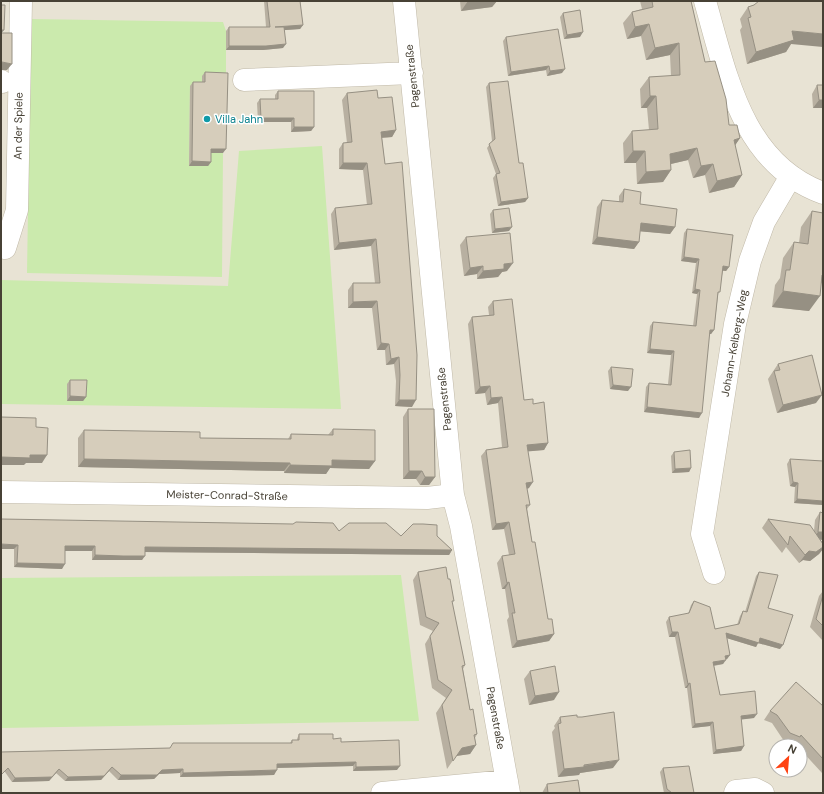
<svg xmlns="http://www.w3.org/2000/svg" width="824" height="794" font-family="'DM Sans',sans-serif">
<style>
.residential{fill:#e8e3d4;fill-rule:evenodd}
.green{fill:#cbeaad}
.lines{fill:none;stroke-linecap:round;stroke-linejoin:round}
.minor-casing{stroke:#c0b9a8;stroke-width:23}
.minor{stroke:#fff;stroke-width:22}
.wall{fill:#b8b0a1}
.shaded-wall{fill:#969083}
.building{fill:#d6cdbb;stroke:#969083}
.culture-dot{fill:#0f9aa8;stroke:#fff;stroke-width:1.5}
.labels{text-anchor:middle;stroke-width:3;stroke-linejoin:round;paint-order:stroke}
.street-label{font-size:11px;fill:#474135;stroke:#fff}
.culture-label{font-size:11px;fill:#0d838f;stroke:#fff;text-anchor:start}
</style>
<rect width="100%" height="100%" fill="#f4f0e6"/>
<path class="residential" d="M 1,1 L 823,1 L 823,793 L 1,793 ZM 776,746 L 800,746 L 800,770 L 776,770 Z"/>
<path class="green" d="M 31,19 L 223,22 L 226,31 L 226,77 L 202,77 L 202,86 L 190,86 L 189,165 L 209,153 L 223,153 L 222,277 L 27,273 Z
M 322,146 L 341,409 L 1,404 L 1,280 L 228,286 L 239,151 Z
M 401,575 L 419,721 L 1,728 L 1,578 Z"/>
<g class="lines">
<g class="minor-casing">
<path id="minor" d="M 404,1 L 453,495 L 461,526 L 509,793
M 705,1 C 726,74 742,164 823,193
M 244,80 L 412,73
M 1,81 L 2,82
M 5,248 L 17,210 L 21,1
M 1,492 L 427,498 L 453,495
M 714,573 L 702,534 L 735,324 L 750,261 L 764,222 L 791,176
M 382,793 L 507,781
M 735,793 L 736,791 L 755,789 L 763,793"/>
</g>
<use href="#minor" class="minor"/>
</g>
<path class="wall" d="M 264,1 L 300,1 L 303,25 L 300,29 L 284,30 L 283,48 L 263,50 L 226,50 L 226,31 L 229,27 L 266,27 Z
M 460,1 L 497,1 L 492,7 L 461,11 Z
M 640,1 L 691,1 L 705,62 L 729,125 L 740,138 L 735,145 L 742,175 L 734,187 L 709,193 L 705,175 L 693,178 L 688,160 L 671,164 L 671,170 L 663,182 L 637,184 L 636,163 L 624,163 L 623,143 L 632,131 L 649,130 L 647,108 L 641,108 L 640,89 L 649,77 L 671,76 L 670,55 L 646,60 L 641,36 L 627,39 L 623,23 L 632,12 L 642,9 Z
M 754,5 L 791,44 L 786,52 L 747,64 L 740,30 L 742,27 L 740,19 L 748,7 Z
M 563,13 L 580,37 L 564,39 L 560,17 Z
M 506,37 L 562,73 L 547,76 L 546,70 L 508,76 L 503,41 Z
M 205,72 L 223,153 L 211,153 L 211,162 L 208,166 L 189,166 L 190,86 L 193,82 L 202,82 L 202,76 Z
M 489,83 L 519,163 L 528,198 L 525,202 L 498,206 L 493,178 L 496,174 L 487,148 L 492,141 L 486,87 Z
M 817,85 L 823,85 L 823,108 L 813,108 L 812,94 Z
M 278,91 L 314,127 L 311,131 L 291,132 L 291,122 L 258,122 L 257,103 L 260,99 L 275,99 L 275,95 Z
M 347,93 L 378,98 L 396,130 L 392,137 L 382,138 L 412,407 L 395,406 L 396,381 L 394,364 L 386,365 L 385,350 L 377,350 L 372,308 L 348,308 L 348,290 L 353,283 L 375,283 L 371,246 L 334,250 L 331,214 L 335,208 L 367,205 L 363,170 L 339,169 L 339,149 L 343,143 L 347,143 L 342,100 Z
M 624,189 L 640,204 L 675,227 L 670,234 L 640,231 L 639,242 L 634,249 L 592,244 L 597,207 L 602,200 L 619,202 L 619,196 Z
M 493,210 L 509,231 L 492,233 L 490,214 Z
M 812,211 L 821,284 L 809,311 L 772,307 L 775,285 L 780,278 L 783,258 L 794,242 L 799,243 L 801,227 Z
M 687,229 L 729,267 L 726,271 L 723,271 L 718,295 L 714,330 L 711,334 L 709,334 L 699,418 L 644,412 L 646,387 L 649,383 L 668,384 L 671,355 L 647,353 L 650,326 L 653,322 L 693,326 L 697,294 L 692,293 L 696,263 L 681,261 L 684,233 Z
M 466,237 L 507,271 L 502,272 L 498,277 L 477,279 L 477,274 L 464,276 L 460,245 Z
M 493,301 L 524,400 L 533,404 L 548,443 L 544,450 L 528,451 L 529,488 L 527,489 L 530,505 L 527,509 L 532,542 L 548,619 L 554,634 L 549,641 L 512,648 L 507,620 L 509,617 L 505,589 L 502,589 L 497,563 L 502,556 L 509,555 L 504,529 L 492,530 L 481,456 L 486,450 L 502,447 L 498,403 L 487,405 L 485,393 L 475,394 L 468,324 L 472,317 L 489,315 L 488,307 Z
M 778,364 L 816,403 L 777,413 L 768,379 Z
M 611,367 L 628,391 L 610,389 L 608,371 Z
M 70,380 L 86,397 L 83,401 L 67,401 L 67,384 Z
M 408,409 L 435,477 L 429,485 L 420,485 L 416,479 L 403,479 L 403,417 Z
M 333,429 L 375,461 L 369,469 L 330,468 L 326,474 L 284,473 L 284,471 L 78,467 L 78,438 L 84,430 L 200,438 L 288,439 L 291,434 L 328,435 Z
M 674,452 L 691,468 L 689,472 L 672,473 L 671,456 Z
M 790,459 L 823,505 L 794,503 L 795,487 L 790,486 L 787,464 Z
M 820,512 L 820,540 L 823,544 L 823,549 L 819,554 L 810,561 L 803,560 L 799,563 L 786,547 L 782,553 L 762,528 L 768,519 L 814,531 L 815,520 Z
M 1,519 L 339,531 L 401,536 L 437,536 L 452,550 L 449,555 L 145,552 L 142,560 L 92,560 L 92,551 L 65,551 L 62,569 L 14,567 L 14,549 Z
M 418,572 L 452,604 L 465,665 L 463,669 L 470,710 L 477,734 L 475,738 L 476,745 L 470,754 L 456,756 L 447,769 L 436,713 L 446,698 L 432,688 L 425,644 L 433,631 L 420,625 L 413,580 Z
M 759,572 L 780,649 L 758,643 L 756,647 L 727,638 L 730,655 L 727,659 L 725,659 L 723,664 L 714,666 L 720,695 L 754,718 L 741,719 L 744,746 L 741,751 L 713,754 L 710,726 L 692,728 L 687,688 L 685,688 L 675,637 L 669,637 L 666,622 L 669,617 L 688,614 L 691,605 L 694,601 L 715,629 L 737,625 L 740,616 L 743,611 L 745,612 L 756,576 Z
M 823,591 L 823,641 L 810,627 L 819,596 Z
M 530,671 L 554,700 L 529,705 L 524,679 Z
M 823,706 L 823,772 L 822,773 L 800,749 L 800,746 L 798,746 L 796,744 L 794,746 L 784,741 L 772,723 L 764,720 L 770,711 Z
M 560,717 L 577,717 L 613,768 L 580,773 L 579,775 L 558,777 L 552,732 L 555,728 L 554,726 Z
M 299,734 L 333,739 L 341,742 L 397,770 L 353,771 L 353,766 L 277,768 L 274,775 L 180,777 L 180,773 L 159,774 L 154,779 L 118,780 L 109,771 L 101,780 L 65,781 L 56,773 L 49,781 L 12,782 L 5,772 L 1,752 L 170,748 L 290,743 L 292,740 L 297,740 L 297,739 Z
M 663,768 L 694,793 L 664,793 L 660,772 Z
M 547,784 L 580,793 L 542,793 Z"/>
<path class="shaded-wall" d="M 468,1 L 497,1 L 492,7 L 461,11 Z
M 649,24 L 641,36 L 627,39 L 635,27 Z
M 303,25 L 300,29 L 272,31 L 275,27 Z
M 1,30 L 4,30 L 1,34 Z
M 792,31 L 823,34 L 823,47 L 791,44 L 786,52 L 747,64 L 756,52 Z
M 583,32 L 580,37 L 564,39 L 567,35 Z
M 679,43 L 670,55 L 646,60 L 655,48 Z
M 286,44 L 283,48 L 263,50 L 226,50 L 229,46 Z
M 2,62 L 12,64 L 7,70 L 1,70 L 1,63 Z
M 549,66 L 546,70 L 508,76 L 511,72 Z
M 565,69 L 562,73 L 547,76 L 550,71 Z
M 650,96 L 656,96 L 647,108 L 641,108 Z
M 819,100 L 823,100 L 823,108 L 813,108 Z
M 261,118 L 294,118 L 291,122 L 258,122 Z
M 294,127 L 314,127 L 311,131 L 291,132 Z
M 396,130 L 392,137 L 377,138 L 381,132 Z
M 740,138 L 732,150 L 734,140 Z
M 697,148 L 688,160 L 662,166 L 670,154 Z
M 211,149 L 226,149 L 223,153 L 209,153 Z
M 633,151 L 645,151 L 636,163 L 624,163 Z
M 192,161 L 211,162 L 208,166 L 189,166 Z
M 343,163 L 367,163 L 363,170 L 339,169 Z
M 713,164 L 705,175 L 693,178 L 701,166 Z
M 671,170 L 663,182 L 637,184 L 646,172 Z
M 742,175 L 734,187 L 709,193 L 717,181 Z
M 528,198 L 525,202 L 498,206 L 501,202 Z
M 641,223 L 675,227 L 670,234 L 636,231 Z
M 512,227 L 509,231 L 492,233 L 495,229 Z
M 597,237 L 639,242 L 634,249 L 592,244 Z
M 376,239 L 371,246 L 334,250 L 339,243 Z
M 684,257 L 699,259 L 696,263 L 681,261 Z
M 513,263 L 507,271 L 502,272 L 498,277 L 477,279 L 483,271 L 504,264 Z
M 483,266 L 477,274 L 464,276 L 470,268 Z
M 723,266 L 729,267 L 726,271 L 720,270 Z
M 822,275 L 823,275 L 823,281 L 815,292 Z
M 695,289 L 700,290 L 697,294 L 692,293 Z
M 783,291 L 820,296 L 809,311 L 772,307 Z
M 377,301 L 372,308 L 348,308 L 353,302 Z
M 710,330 L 714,330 L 711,334 L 707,334 Z
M 381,343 L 389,344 L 385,350 L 377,350 Z
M 650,349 L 674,351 L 671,355 L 647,353 Z
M 399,357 L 394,364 L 386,365 L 391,359 Z
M 613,385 L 631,387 L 628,391 L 610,389 Z
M 490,386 L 485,393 L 475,394 L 480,387 Z
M 822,395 L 816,403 L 777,413 L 783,405 Z
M 70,396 L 86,397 L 83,401 L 67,401 Z
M 502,397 L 498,403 L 487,405 L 491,398 Z
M 399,400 L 416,400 L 412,407 L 395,406 Z
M 647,407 L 702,413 L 699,418 L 644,412 Z
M 548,443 L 544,450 L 522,452 L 527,445 Z
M 30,455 L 47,455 L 42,463 L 26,463 L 24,465 L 1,465 L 1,457 Z
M 84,459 L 290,463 L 284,471 L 78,467 Z
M 332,460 L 375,461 L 369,469 L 330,468 L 326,474 L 284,473 L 290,465 Z
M 691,468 L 689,472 L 672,473 L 675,469 Z
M 409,471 L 422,471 L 416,479 L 403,479 Z
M 425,477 L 435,477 L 429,485 L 420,485 Z
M 533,482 L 529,488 L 522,490 L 526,483 Z
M 793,482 L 798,483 L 795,487 L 790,486 Z
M 797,499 L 823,501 L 823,505 L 794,503 Z
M 509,522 L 504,529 L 492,530 L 496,524 Z
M 818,532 L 823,532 L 823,540 L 813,539 Z
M 1,544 L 18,545 L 14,549 L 1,549 Z
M 65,546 L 95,546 L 92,551 L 62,551 Z
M 145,547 L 452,550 L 449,555 L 142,552 Z
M 823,547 L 823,549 L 819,554 L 810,561 L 803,560 L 799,563 L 805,555 L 809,551 Z
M 95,555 L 145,556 L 142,560 L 92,560 Z
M 17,563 L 65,564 L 62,569 L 14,567 Z
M 509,582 L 505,589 L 502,589 L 507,583 Z
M 672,632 L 678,632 L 675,637 L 669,637 Z
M 726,633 L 760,638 L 783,645 L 780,649 L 758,643 L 756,647 L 723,637 Z
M 554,634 L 549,641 L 512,648 L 517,641 Z
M 730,655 L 727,659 L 722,660 L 725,656 Z
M 726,660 L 723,664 L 710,666 L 713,662 Z
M 690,683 L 687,688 L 685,688 L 688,684 Z
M 559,692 L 554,700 L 529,705 L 535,696 Z
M 757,714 L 754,718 L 738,720 L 741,716 Z
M 713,722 L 710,726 L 692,728 L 695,724 Z
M 476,745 L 470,754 L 456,756 L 462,748 Z
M 744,746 L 741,751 L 713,754 L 716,750 Z
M 619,760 L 613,768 L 580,773 L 579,775 L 558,777 L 564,769 Z
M 356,762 L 353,766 L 274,768 L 277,764 Z
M 400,766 L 397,770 L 353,771 L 356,767 Z
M 112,767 L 109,771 L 101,780 L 65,781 L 68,777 Z
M 59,769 L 56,773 L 49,781 L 12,782 L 15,778 Z
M 183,769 L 180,773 L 159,774 L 154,779 L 118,780 L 121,775 L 162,770 Z
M 277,770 L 274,775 L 180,777 L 183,773 Z"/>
<path class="building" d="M 267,1 L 300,1 L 303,25 L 275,27 L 284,27 L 286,44 L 266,46 L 229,46 L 229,27 L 270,27 Z
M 652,1 L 691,1 L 705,62 L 715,61 L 726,99 L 729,125 L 737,125 L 740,138 L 734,140 L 742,175 L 717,181 L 713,164 L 701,166 L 697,148 L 670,154 L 671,170 L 646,172 L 645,151 L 633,151 L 632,131 L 658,129 L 656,96 L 650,96 L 649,77 L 680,75 L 679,43 L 655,48 L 649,24 L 635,27 L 632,12 L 653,7 Z
M 759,1 L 823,1 L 823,34 L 792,31 L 794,40 L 756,52 L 748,18 L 751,17 L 748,7 L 754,5 Z
M 1,5 L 5,5 L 4,30 L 1,30 Z
M 580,10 L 583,32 L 567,35 L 563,13 Z
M 558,29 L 565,69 L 550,71 L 549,66 L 511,72 L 506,37 Z
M 1,33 L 12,33 L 12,64 L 2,62 L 1,63 Z
M 205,72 L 228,73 L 226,149 L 211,149 L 211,162 L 192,161 L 193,82 L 205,82 Z
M 508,81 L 519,163 L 523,163 L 528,198 L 501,202 L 496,174 L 500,173 L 489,144 L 495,139 L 489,83 Z
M 817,85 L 823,85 L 823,100 L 819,100 Z
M 377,90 L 378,98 L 392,97 L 396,130 L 381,132 L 385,164 L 402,162 L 417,355 L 416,400 L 399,400 L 400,375 L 399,357 L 391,359 L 389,344 L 381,343 L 377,301 L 353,302 L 353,283 L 380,283 L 376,239 L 339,243 L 335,208 L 372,204 L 367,163 L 343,163 L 343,143 L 352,142 L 347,93 Z
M 278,91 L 314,91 L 314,127 L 294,127 L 294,118 L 261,118 L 260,99 L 278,99 Z
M 624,189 L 641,192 L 640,204 L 677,209 L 675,227 L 641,223 L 639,242 L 597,237 L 602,200 L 623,202 Z
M 509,208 L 512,227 L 495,229 L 493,210 Z
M 812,211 L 823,213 L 823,275 L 822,275 L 820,296 L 783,291 L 786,270 L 790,270 L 794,242 L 808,244 Z
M 687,229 L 733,235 L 729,267 L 723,266 L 720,292 L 718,292 L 714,330 L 710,330 L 702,413 L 647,407 L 649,383 L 671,385 L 674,351 L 650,349 L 653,322 L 696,326 L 700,290 L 695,289 L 699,259 L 684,257 Z
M 510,233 L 513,263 L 504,264 L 504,269 L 483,271 L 483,266 L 470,268 L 466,237 Z
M 512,299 L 524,400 L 533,399 L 533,404 L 544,402 L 548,443 L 527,445 L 533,482 L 526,483 L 530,505 L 526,505 L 532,542 L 535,542 L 548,619 L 552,619 L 554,634 L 517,641 L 512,613 L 515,613 L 509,582 L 507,583 L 502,556 L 515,554 L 509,522 L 496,524 L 486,450 L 508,447 L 502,397 L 491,398 L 490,386 L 480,387 L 472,317 L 494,315 L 493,301 Z
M 812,355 L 822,395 L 783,405 L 774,371 L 780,370 L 778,364 Z
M 611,367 L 633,369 L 631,387 L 613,385 Z
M 70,380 L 87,380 L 86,397 L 70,396 Z
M 408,409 L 434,409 L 435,477 L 425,477 L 422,471 L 409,471 Z
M 1,417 L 36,418 L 36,427 L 48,428 L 47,455 L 30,455 L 30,458 L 1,457 Z
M 333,429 L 375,430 L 375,461 L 332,460 L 332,466 L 290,465 L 290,463 L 84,459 L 84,430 L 200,432 L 200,438 L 291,439 L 291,434 L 333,435 Z
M 690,450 L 691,468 L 675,469 L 674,452 Z
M 790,459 L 823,461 L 823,501 L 797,499 L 798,483 L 793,482 Z
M 820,512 L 823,513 L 823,532 L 818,532 Z
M 1,519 L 293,524 L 296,522 L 333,523 L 339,531 L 349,523 L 386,523 L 401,536 L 413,524 L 423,524 L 437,525 L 437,536 L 452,550 L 145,547 L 145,556 L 123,556 L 95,555 L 95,546 L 65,546 L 65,564 L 17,563 L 18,545 L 1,544 Z
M 768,519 L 810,525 L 823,544 L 823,547 L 816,552 L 809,551 L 805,555 L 790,536 L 788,545 Z
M 446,567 L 448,579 L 450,579 L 454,601 L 452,601 L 465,665 L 462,666 L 470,710 L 473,709 L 477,734 L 474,735 L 476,745 L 462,748 L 453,761 L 442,705 L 452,690 L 438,680 L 430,636 L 439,623 L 426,617 L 418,572 Z
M 759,572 L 778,575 L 768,608 L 793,615 L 783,645 L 760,638 L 759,643 L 726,633 L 730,655 L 725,656 L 726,660 L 713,662 L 720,695 L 755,691 L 757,714 L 741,716 L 744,746 L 716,750 L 713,722 L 695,724 L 690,683 L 688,684 L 678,632 L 672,632 L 669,617 L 689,613 L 694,601 L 710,607 L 715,629 L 739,624 L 743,611 L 747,612 Z
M 823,595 L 823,626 L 816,619 Z
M 555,666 L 559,692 L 535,696 L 530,671 Z
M 796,682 L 823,706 L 823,759 L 801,735 L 800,737 L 790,733 L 777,715 L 770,711 Z
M 614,712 L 619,760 L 584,765 L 584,767 L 564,769 L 558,724 L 561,723 L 560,717 L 577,715 L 577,717 L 582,717 Z
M 299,734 L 333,734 L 333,739 L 341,738 L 341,742 L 399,740 L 400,766 L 356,767 L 356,762 L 277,764 L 277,770 L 183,773 L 183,769 L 162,770 L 157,775 L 121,775 L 112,767 L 104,776 L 68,777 L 59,769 L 52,777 L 15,778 L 8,768 L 1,775 L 1,752 L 170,748 L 173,743 L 292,743 L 292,740 L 299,740 Z
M 689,766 L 694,793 L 672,793 L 667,789 L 663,768 Z
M 578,780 L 580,793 L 548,793 L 547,784 Z"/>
<circle class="culture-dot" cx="207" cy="119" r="4"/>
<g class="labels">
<g class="street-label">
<text transform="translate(412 76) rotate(-96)" y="4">Pagenstraße</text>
<text transform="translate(18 126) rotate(-89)" y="4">An der Spiele</text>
<text transform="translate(734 343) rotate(-80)" y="4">Johann-Kelberg-Weg</text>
<text transform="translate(444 399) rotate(-96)" y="4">Pagenstraße</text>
<text transform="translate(227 495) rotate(1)" y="4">Meister-Conrad-Straße</text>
<text transform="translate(496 718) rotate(80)" y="4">Pagenstraße</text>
</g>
<g class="culture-label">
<text x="215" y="123">Villa Jahn</text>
</g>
</g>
<rect width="824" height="794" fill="none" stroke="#474135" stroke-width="4"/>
<g transform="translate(788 758) rotate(26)"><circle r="19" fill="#ffffff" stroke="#b5b3ae"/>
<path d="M0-3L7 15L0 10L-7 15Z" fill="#ff4212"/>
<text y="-6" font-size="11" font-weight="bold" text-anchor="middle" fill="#474135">N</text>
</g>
</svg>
